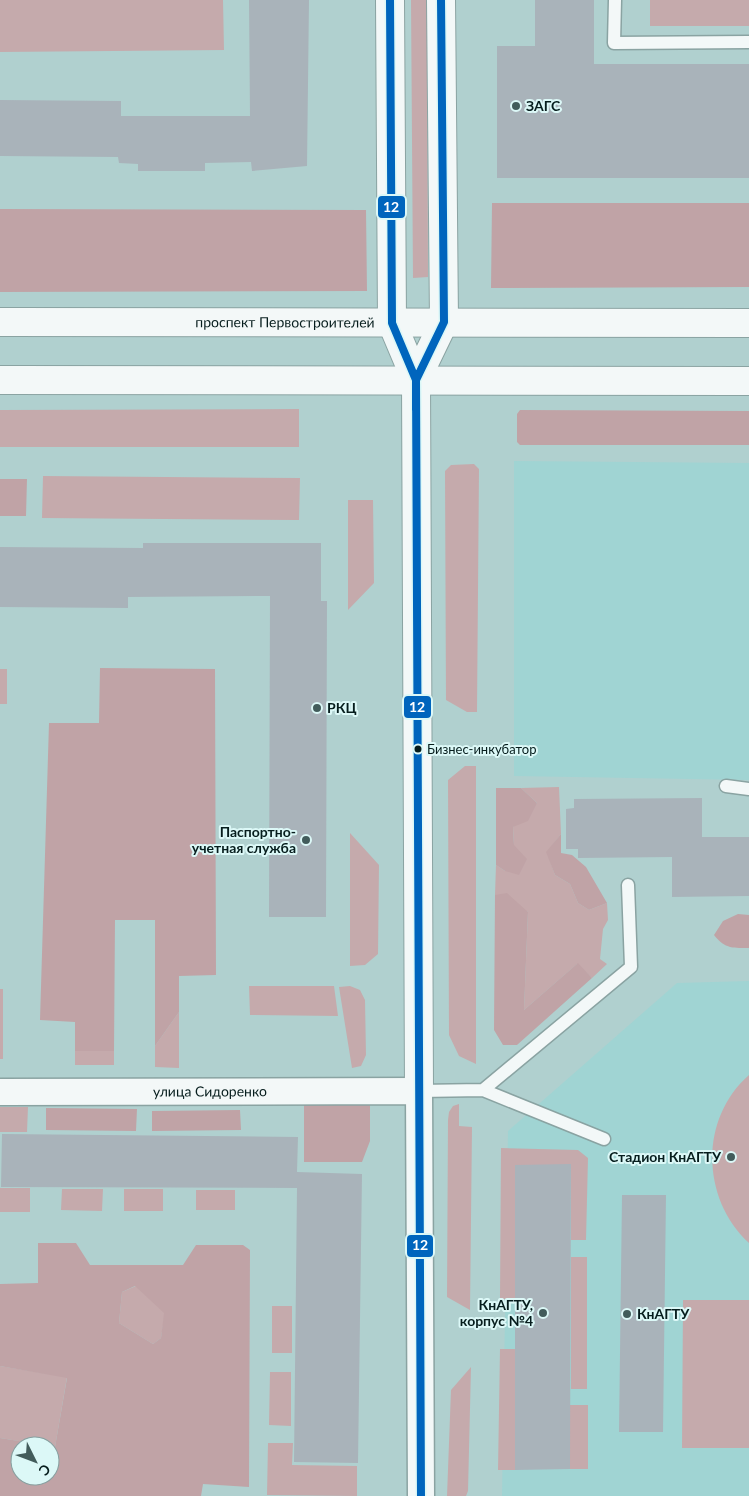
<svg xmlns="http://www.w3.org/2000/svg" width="749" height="1496" font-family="Lato,sans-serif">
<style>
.built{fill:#a0d4d3}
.green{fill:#c5aaac}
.forest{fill:#c0a3a6;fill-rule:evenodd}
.building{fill:#a9b3ba}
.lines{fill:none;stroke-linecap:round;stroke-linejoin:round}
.service-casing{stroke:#8aa3a2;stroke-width:15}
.minor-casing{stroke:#8aa3a2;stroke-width:29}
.tertiary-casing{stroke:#8aa3a2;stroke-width:30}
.secondary-casing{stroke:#8aa3a2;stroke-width:30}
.service{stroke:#f3f8f8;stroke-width:12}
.minor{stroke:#f3f8f8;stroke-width:26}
.tertiary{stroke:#f3f8f8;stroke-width:28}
.secondary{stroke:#f3f8f8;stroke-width:28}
.bus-1-casing{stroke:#dcf8f7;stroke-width:11}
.bus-1{stroke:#0065bd;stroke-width:8}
.poi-dot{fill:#425c5b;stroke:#dcf8f7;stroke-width:2}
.bus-dot{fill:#061d1d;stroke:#dcf8f7;stroke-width:2}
.labels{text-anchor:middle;stroke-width:4;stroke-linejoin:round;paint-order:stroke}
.bus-label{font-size:13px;fill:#061d1d;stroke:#dcf8f7;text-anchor:start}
.poi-label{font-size:14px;font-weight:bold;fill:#061d1d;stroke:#dcf8f7;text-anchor:start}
.street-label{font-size:14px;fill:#061d1d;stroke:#dcf8f7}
.line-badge{stroke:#dcf8f7;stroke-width:2}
.badge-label{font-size:14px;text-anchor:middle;font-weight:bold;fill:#fff}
</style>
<rect width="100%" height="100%" fill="#b0d0cf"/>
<path class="built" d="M 514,461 L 749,463 L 749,780 L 514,776 Z
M 749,981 L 749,1496 L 502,1496 L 508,1131 L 677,983 Z"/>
<path class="green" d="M 0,0 L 223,0 L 224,50 L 0,52 Z
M 411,0 L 427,0 L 428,277 L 413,278 Z
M 650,0 L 749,0 L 749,26 L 650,26 Z
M 299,409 L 299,447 L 0,447 L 0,410 Z
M 474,464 L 479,469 L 477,712 L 467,712 L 446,700 L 445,471 L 451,465 Z
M 43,476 L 300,478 L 299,520 L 42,518 Z
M 348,500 L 373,500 L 374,583 L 348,610 Z
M 0,669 L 7,669 L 7,704 L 0,704 Z
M 465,766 L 476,766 L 476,1064 L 459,1056 L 449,1035 L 448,780 Z
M 559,787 L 561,834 L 547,852 L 555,875 L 570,884 L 578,903 L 589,910 L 607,903 L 608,920 L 603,929 L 600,959 L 607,964 L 592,978 L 577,964 L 524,1010 L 528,912 L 495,895 L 496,865 L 505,871 L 514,845 L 513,827 L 537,803 L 521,788 Z
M 350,833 L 379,865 L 378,954 L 365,965 L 350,966 Z
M 249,986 L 334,986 L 338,1016 L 250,1015 Z
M 350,986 L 360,990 L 365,1000 L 366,1055 L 361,1066 L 352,1068 L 339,987 Z
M 0,989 L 3,989 L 3,1059 L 0,1059 Z
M 179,1012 L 179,1068 L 155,1067 L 155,1046 Z
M 75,1051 L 114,1051 L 114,1065 L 75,1065 Z
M 749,1075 L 749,1243 C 701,1199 699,1119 749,1075 Z
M 459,1104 L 459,1126 L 472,1127 L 470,1310 L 447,1297 L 448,1120 L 449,1112 L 453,1106 Z
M 0,1107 L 28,1107 L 27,1132 L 0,1132 Z
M 501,1148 L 578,1150 L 588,1158 L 586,1240 L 571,1240 L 571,1165 L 515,1165 L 515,1299 L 500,1299 Z
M 0,1188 L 30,1188 L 30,1212 L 0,1212 Z
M 62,1189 L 103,1189 L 102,1211 L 61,1210 Z
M 124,1189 L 163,1189 L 163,1211 L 124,1211 Z
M 196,1190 L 235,1190 L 235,1210 L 196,1210 Z
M 571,1257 L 587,1257 L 587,1389 L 571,1389 Z
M 136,1286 L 165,1313 L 161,1338 L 153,1344 L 119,1323 L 122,1292 Z
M 683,1300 L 749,1300 L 749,1448 L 682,1448 Z
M 272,1306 L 292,1306 L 292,1353 L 272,1353 Z
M 500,1349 L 515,1349 L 515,1470 L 498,1470 Z
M 0,1366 L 67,1377 L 55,1447 L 0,1438 Z
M 471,1367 L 468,1491 L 466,1496 L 447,1496 L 451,1390 Z
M 270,1372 L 291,1372 L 291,1426 L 269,1425 Z
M 570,1405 L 588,1405 L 588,1469 L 570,1469 Z
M 268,1443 L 293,1443 L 292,1465 L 357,1466 L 357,1496 L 267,1495 Z"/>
<path class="forest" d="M 492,203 L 749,203 L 749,287 L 491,288 Z
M 0,209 L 366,210 L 367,291 L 0,292 Z
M 520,410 L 749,411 L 749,445 L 520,445 L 517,442 L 517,414 Z
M 0,479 L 27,479 L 26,516 L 0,516 Z
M 100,668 L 215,669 L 216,975 L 179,976 L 179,1012 L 155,1046 L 155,920 L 115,920 L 114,1051 L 75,1051 L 75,1022 L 40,1020 L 49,723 L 99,723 Z
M 496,788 L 521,788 L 537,803 L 528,821 L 513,827 L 514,845 L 527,859 L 519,875 L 505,871 L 496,865 Z
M 561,834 L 561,853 L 572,855 L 586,867 L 607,903 L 589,910 L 578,903 L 570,884 L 555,875 L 546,852 Z
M 507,893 L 528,912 L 524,1010 L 578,963 L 592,978 L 517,1045 L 503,1045 L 494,1030 L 495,895 Z
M 738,914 L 749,915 L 749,948 C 733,948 725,949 714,935 L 723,921 Z
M 304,1102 L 370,1102 L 370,1141 L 362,1162 L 304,1162 Z
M 46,1108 L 137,1109 L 136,1131 L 46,1130 Z
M 240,1110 L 241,1130 L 152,1131 L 152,1111 Z
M 38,1243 L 76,1243 L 90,1265 L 183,1265 L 196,1245 L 243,1245 L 250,1250 L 249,1487 L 203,1484 L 201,1496 L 0,1496 L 0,1438 L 50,1446 L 20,1446 L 20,1476 L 50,1476 L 50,1446 L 55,1447 L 67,1378 L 0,1366 L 0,1284 L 38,1283 ZM 135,1286 L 164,1313 L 161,1338 L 153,1344 L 119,1323 L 122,1292 Z"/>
<path class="building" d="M 249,0 L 309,0 L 307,166 L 252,171 L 251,162 L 205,163 L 205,171 L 138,171 L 138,164 L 119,163 L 118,157 L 0,156 L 0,100 L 121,101 L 121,116 L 250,116 Z
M 535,0 L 594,0 L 594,64 L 749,64 L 749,178 L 497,178 L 497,46 L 535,46 Z
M 143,543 L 321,543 L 321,601 L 327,601 L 326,917 L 269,917 L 270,596 L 128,597 L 128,608 L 0,607 L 0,547 L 143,548 Z
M 702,798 L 702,837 L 749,837 L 749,896 L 672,897 L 672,857 L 578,858 L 578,849 L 566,849 L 566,809 L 574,808 L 574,799 Z
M 2,1134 L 298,1137 L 297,1172 L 362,1174 L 358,1463 L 294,1462 L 297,1188 L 1,1187 Z
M 571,1164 L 570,1469 L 515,1470 L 515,1165 Z
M 622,1195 L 666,1195 L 663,1432 L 619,1432 Z"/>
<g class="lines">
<g class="service-casing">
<path id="service" d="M 615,0 L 614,43 L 749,42
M 726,786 L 749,789
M 483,1090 L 631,967 L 628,885
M 419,1091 L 483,1090 L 604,1139"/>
</g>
<g class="minor-casing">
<g id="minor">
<path id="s1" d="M 0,1092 L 419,1091 L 421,1496"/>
</g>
</g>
<g class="tertiary-casing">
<path id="tertiary" d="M 390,0 L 392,323 L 416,380 L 419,1091
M 416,380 L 444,322 L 441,0"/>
</g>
<g class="secondary-casing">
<g id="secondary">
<path id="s2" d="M 0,322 L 749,323"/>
<path d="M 0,380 L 749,381"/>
</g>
</g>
<use href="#service" class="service"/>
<use href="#minor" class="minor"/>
<use href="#tertiary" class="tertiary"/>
<use href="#secondary" class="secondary"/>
<g class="bus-1-casing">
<path id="bus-1" d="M 390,0 L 392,323 L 416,380 L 416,410
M 421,1496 L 416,380 L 444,322 L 441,0"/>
</g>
<use href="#bus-1" class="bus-1"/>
</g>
<g class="poi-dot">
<circle cx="516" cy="106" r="5"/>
<circle cx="317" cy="708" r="5"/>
<circle cx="306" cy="840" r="5"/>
<circle cx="731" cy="1157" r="5"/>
<circle cx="543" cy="1313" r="5"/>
<circle cx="627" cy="1314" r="5"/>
</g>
<circle class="bus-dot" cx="418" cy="749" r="4.5"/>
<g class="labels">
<g class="bus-label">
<text x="427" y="754">Бизнес-инкубатор</text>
</g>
<g class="poi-label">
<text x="526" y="111">ЗАГС</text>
<text x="327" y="713">РКЦ</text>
<text x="296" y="837" text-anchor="end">Паспортно-<tspan x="296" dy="16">учетная служба</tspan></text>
<text x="721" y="1162" text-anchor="end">Стадион КнАГТУ</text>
<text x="533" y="1310" text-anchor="end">КнАГТУ,<tspan x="533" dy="16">корпус №4</tspan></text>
<text x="637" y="1319">КнАГТУ</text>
</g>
<g class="street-label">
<text dy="5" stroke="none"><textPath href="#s2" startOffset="285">проспект Первостроителей</textPath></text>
<text dy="5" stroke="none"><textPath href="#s1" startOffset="210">улица Сидоренко</textPath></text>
</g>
</g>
<g class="line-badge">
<rect x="377" y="195" width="29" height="24" rx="5" fill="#0065bd"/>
<rect x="403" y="695" width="29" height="24" rx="5" fill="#0065bd"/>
<rect x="406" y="1234" width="28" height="24" rx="5" fill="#0065bd"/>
</g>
<g class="badge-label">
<text x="391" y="212">12</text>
<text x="417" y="712">12</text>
<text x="420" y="1250">12</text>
</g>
<g transform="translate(35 1461) rotate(132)"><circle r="24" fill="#dcf8f7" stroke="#86a0a0"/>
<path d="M0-4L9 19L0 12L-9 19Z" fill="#425c5b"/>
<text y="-8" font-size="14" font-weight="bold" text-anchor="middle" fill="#061d1d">С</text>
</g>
</svg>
